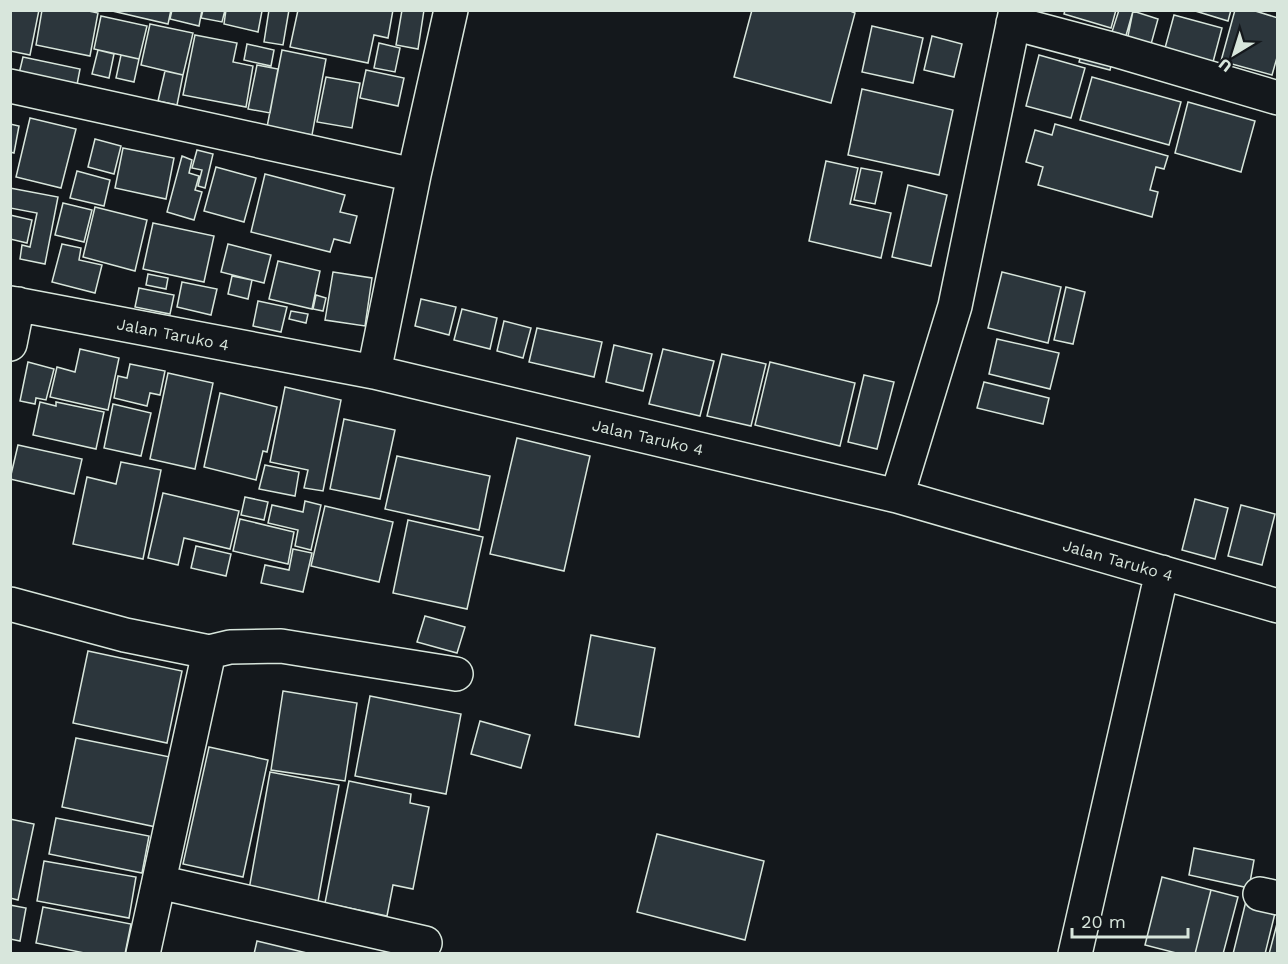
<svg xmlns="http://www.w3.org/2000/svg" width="1288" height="964" font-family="'Work Sans',sans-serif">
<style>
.building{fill:#2c363c;stroke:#d8e6dc;stroke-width:1.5}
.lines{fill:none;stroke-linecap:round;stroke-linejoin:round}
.street-casing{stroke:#d8e6dc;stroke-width:36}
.street{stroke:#14181c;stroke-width:33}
.labels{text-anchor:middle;stroke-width:4.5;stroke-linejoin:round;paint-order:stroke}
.street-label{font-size:16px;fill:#d8e6dc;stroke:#14181c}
</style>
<rect width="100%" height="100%" fill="#14181c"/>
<path class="building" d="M 10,10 L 39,10 L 30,55 L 10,51 Z
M 42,10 L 84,10 L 98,13 L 90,56 L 36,45 Z
M 108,10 L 171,10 L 168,24 Z
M 172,10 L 202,10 L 199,26 L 170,19 Z
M 203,10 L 225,10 L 222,22 L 201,18 Z
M 226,10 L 262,11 L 258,32 L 224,24 Z
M 269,10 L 289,10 L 283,45 L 264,42 Z
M 298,10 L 393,10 L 388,38 L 374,35 L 368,63 L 290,47 Z
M 402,10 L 424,10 L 418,49 L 396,45 Z
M 752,10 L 848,10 L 855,13 L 831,103 L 734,77 Z
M 1065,10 L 1116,10 L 1111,28 L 1064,14 Z
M 1119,10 L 1133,11 L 1125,39 L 1111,35 Z
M 1192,10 L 1231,10 L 1228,21 Z
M 1235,10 L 1252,10 L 1278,18 L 1278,54 L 1272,75 L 1221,61 Z
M 1133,11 L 1158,19 L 1148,55 L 1125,51 Z
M 1174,15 L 1222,28 L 1213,62 L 1165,48 Z
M 101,16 L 147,26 L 139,59 L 94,49 Z
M 150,24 L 193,33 L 183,75 L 141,65 Z
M 872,26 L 923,38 L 913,83 L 862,72 Z
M 195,35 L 237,43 L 233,62 L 253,66 L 246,107 L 183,95 Z
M 932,36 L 962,44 L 954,77 L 924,70 Z
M 379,43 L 400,48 L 395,72 L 374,68 Z
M 247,44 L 274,50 L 271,66 L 244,60 Z
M 1084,45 L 1114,54 L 1110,70 L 1079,62 Z
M 98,50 L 114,54 L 109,78 L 92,74 Z
M 282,50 L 326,59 L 312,135 L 267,127 Z
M 121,55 L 139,59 L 134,82 L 116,78 Z
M 1039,55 L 1085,68 L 1071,118 L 1026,106 Z
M 23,57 L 80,69 L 76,90 L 18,78 Z
M 257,65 L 278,69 L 270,113 L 248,109 Z
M 366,70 L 404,78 L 398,106 L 360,98 Z
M 165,71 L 183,75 L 177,105 L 158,101 Z
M 326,77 L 360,83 L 352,128 L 317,122 Z
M 1092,77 L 1181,102 L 1169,145 L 1080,120 Z
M 862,89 L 953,110 L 939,175 L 848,155 Z
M 1188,102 L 1255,121 L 1241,172 L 1175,153 Z
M 30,118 L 76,129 L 61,188 L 16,177 Z
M 10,124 L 19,126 L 14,153 L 10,152 Z
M 1055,124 L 1168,156 L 1164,169 L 1156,167 L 1150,190 L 1158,192 L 1152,217 L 1038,185 L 1043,167 L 1026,162 L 1035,130 L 1052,135 Z
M 95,139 L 121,146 L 114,174 L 88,167 Z
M 123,148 L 174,158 L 166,199 L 115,188 Z
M 197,150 L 213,154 L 205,188 L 198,186 L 202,170 L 192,168 Z
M 182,156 L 192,160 L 189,173 L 199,176 L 195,190 L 202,192 L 194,220 L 167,212 Z
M 826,161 L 858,168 L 850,204 L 891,213 L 881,258 L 809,241 Z
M 216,167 L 256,178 L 244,222 L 204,211 Z
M 861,168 L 882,172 L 875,204 L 854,200 Z
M 77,171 L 110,180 L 104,206 L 70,198 Z
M 265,174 L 345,195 L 340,212 L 357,216 L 350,243 L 334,239 L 330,252 L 251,232 Z
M 908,185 L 947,195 L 931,266 L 892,257 Z
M 10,188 L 58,197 L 45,264 L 20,259 L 22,245 L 30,247 L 37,213 L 10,208 Z
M 63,203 L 92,210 L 84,242 L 55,235 Z
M 95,207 L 147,220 L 135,271 L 83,257 Z
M 10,215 L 32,220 L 27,243 L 10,239 Z
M 153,223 L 214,236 L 204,282 L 143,269 Z
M 62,244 L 81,248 L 79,260 L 102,265 L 95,293 L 52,282 Z
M 228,244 L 271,255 L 264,283 L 221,272 Z
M 278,261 L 320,271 L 312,309 L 269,299 Z
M 333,272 L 372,278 L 365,326 L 325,320 Z
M 1002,272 L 1061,287 L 1048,343 L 988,328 Z
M 148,274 L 168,278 L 166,289 L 146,285 Z
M 232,276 L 252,280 L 248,299 L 228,294 Z
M 182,282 L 217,289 L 211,315 L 177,307 Z
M 1066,287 L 1085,292 L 1073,344 L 1054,340 Z
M 139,288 L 174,295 L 170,314 L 135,307 Z
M 316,295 L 326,298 L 323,311 L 313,309 Z
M 421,299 L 456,307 L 449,335 L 415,326 Z
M 258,301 L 287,307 L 281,332 L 253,326 Z
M 462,309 L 497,318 L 490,349 L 454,340 Z
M 291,311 L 308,314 L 306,323 L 289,319 Z
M 504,321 L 531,328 L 523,358 L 497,351 Z
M 537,328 L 602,342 L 594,377 L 529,362 Z
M 997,339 L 1059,353 L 1050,389 L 989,374 Z
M 614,345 L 652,354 L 643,391 L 606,382 Z
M 80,349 L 119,358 L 108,410 L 50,397 L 57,367 L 75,372 Z
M 663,349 L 714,361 L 700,416 L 649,404 Z
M 722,354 L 766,364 L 751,426 L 707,416 Z
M 28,362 L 54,369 L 46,400 L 36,398 L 35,404 L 20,401 Z
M 770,362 L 855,383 L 840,446 L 755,425 Z
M 130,364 L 165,371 L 160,395 L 150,393 L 147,406 L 114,398 L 118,376 L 127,378 Z
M 168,373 L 213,383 L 195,469 L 150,459 Z
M 864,375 L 894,382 L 877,449 L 848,442 Z
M 984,382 L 1049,398 L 1043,424 L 977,408 Z
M 285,387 L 341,400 L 323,491 L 304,488 L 308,470 L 270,462 Z
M 220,393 L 277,407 L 267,452 L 263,451 L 256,480 L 204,467 Z
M 40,402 L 56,406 L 56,402 L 104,412 L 96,449 L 33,435 Z
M 113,404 L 151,413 L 141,456 L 104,448 Z
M 344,419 L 395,430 L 380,499 L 330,489 Z
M 517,438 L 590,456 L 564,571 L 490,554 Z
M 18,445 L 82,459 L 74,494 L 10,479 Z
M 397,456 L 490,476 L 479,530 L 385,509 Z
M 121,462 L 161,470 L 143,559 L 73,544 L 87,477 L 116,484 Z
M 265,465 L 299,472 L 295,496 L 259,489 Z
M 163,493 L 239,511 L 230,549 L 184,538 L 178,565 L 148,558 Z
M 245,497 L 268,502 L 264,520 L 241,515 Z
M 1195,499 L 1228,508 L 1215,559 L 1182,550 Z
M 305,501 L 321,505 L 311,550 L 295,546 L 298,530 L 268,523 L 272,505 L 303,512 Z
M 1241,505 L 1275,514 L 1262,565 L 1228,556 Z
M 325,506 L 393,522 L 379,582 L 311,566 Z
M 240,519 L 294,532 L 288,564 L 233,551 Z
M 408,520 L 483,537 L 467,609 L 393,593 Z
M 196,546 L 231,554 L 226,576 L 191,568 Z
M 293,549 L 312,553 L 303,592 L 261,583 L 265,565 L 289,570 Z
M 425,616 L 465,627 L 457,653 L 417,642 Z
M 591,635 L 655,648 L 639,737 L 575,725 Z
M 88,651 L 182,671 L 167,743 L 73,723 Z
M 283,691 L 357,703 L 345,781 L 271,770 Z
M 370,696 L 461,714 L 446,794 L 355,776 Z
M 480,721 L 530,735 L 521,768 L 471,754 Z
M 76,738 L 170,757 L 156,827 L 62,807 Z
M 209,747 L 268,760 L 243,877 L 183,864 Z
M 270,772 L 339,785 L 317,907 L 248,895 Z
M 349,781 L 411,794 L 410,803 L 429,807 L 413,889 L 393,885 L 387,916 L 325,903 Z
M 56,818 L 149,836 L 142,873 L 49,854 Z
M 10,819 L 34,824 L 18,900 L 10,898 Z
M 657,834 L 764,861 L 745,940 L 637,912 Z
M 1194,848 L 1254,860 L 1249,888 L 1189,875 Z
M 44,861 L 136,877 L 129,918 L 37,901 Z
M 1162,877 L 1211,890 L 1195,954 L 1180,954 L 1145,945 Z
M 1211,890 L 1238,897 L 1223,954 L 1195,954 Z
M 1246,901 L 1276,909 L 1265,954 L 1233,954 Z
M 10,905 L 26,908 L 20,941 L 10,939 Z
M 43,907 L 131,924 L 125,954 L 89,954 L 36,943 Z
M 1278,920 L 1278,954 L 1269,954 Z
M 257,941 L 311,954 L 254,954 Z"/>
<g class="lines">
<g class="street-casing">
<path id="street" d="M 1013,23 L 1115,50 L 1278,98
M 10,86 L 414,175
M 10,303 L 374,372 L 897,496 L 1278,606
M 10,344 L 18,304
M 374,372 L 414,175 L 451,10
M 897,496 L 955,306 L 1016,10
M 10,604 L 125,635 L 209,652 L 230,647 L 281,646 L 456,674
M 159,882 L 425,943
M 1260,894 L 1278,898
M 143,954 L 209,652
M 1075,954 L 1162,572"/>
</g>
<use href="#street" class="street"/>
</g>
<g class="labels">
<g class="street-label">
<text transform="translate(173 334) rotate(11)" y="6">Jalan Taruko 4</text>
<text transform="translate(648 437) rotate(13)" y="6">Jalan Taruko 4</text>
<text transform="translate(1118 560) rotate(16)" y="6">Jalan Taruko 4</text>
</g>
</g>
<rect width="1288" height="964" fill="none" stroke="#d8e6dc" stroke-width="24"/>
<g transform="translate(1234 54) rotate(218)" stroke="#14181c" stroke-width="4.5" paint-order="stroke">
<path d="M0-4.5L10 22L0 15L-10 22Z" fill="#d8e6dc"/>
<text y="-9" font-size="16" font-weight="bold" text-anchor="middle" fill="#d8e6dc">U</text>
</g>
<path d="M1072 928v9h116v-9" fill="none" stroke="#d8e6dc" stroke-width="3"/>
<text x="1081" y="928" font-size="18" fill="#d8e6dc" stroke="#14181c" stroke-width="4.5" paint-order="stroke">20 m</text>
</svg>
